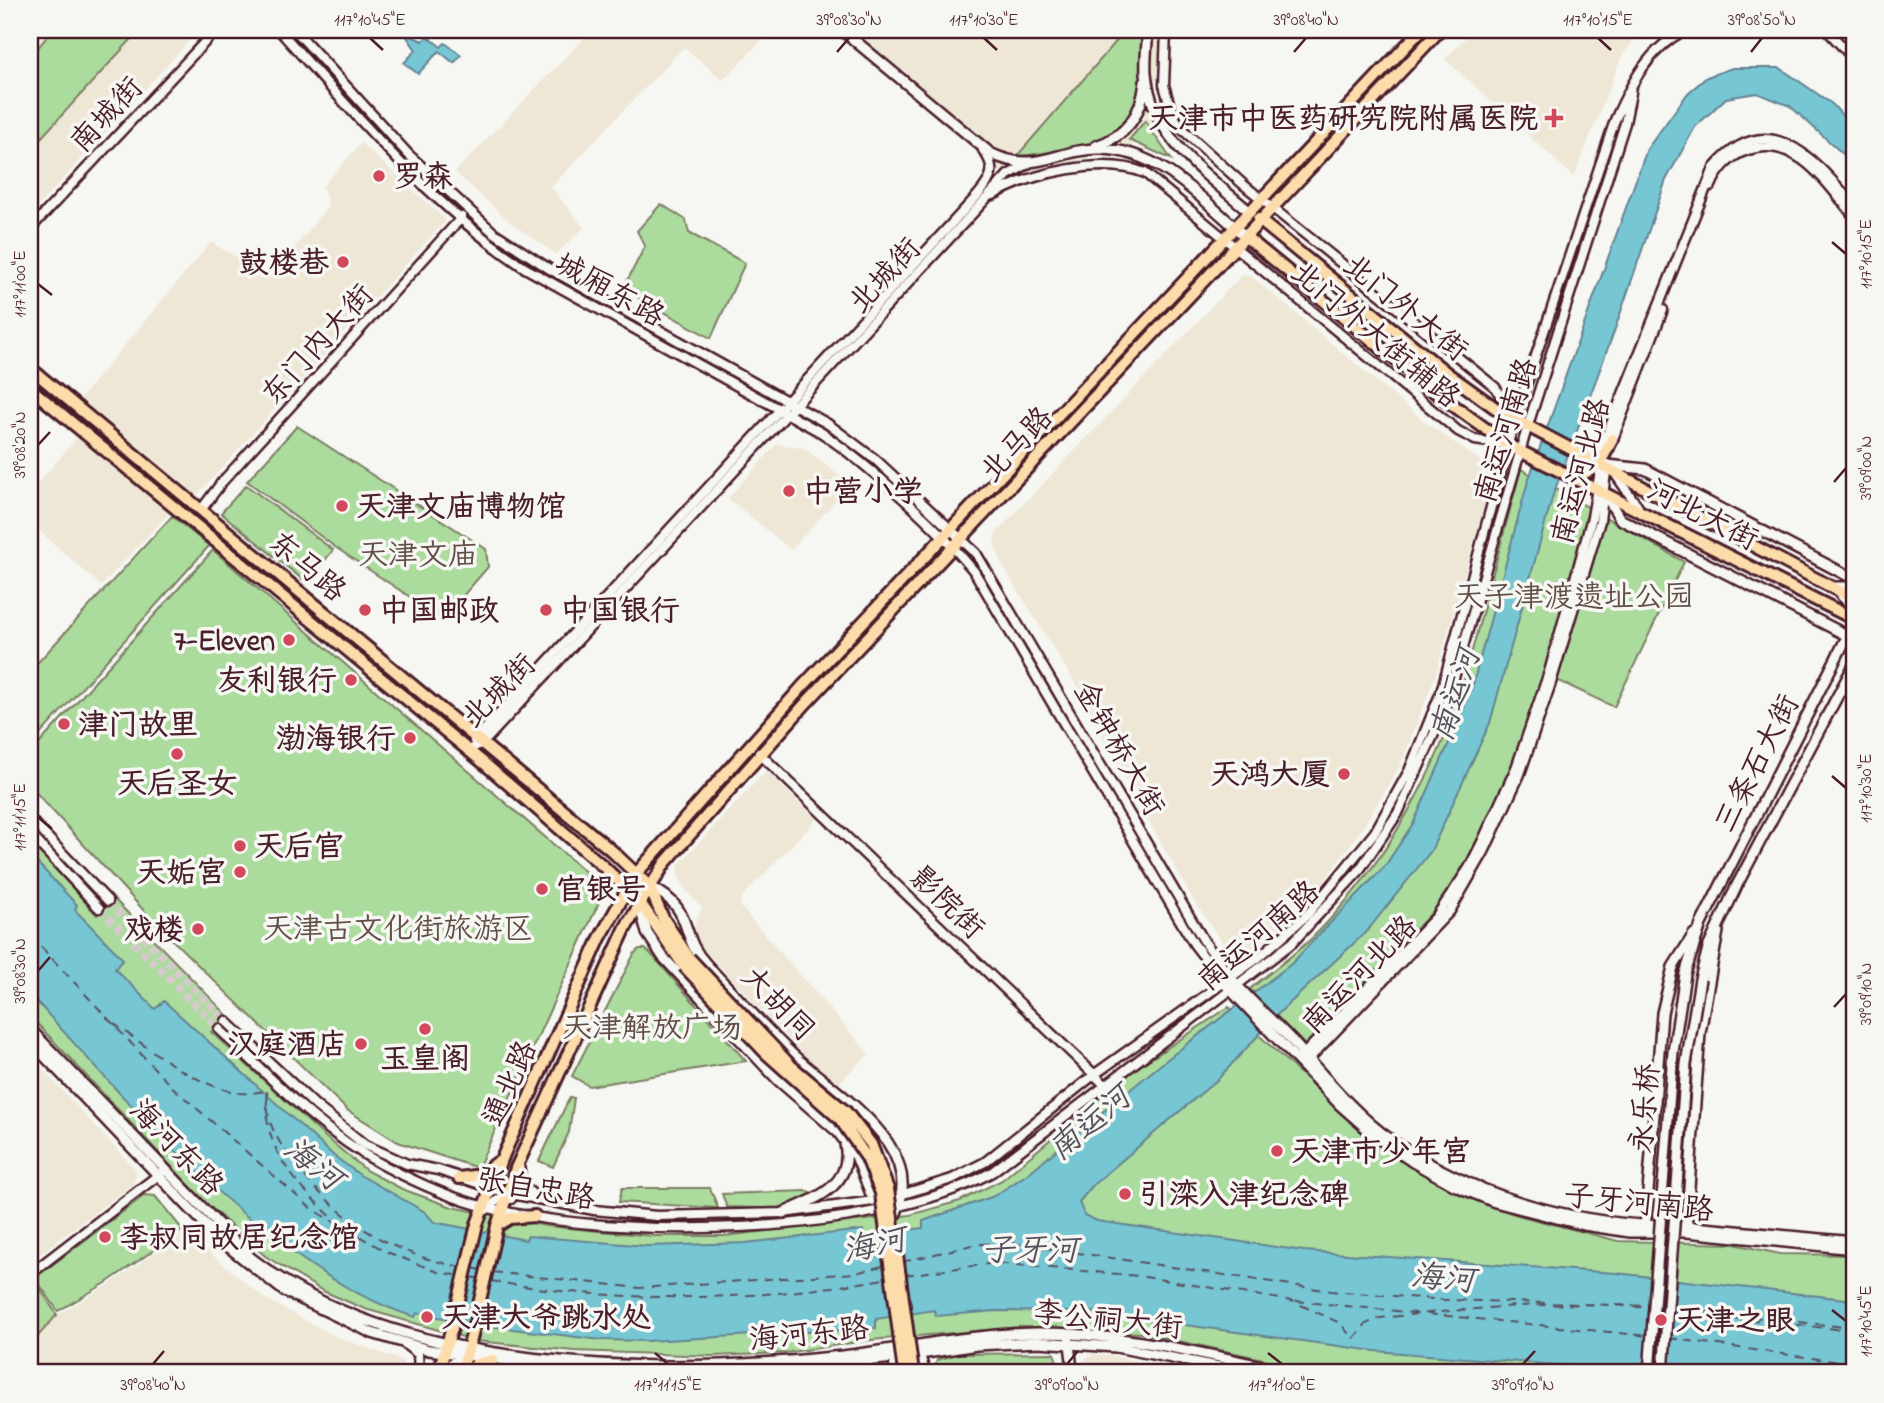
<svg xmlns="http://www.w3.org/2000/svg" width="1884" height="1403" font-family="'Indie Flower','LXGW WenKai TC',sans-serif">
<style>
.built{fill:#eee7d6}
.green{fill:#acdc9d;stroke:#7b7e64;stroke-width:2}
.water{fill:#77c6d4;stroke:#658390;stroke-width:2}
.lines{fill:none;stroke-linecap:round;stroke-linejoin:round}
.ferry{stroke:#58515e;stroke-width:2;stroke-dasharray:9 7;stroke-linecap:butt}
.tertiary-tunnel{stroke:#d4cbca;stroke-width:8;stroke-dasharray:8 4;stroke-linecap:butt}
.tertiary-casing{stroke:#4a1f2b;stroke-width:13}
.secondary-casing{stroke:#4a1f2b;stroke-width:14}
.primary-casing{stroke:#4a1f2b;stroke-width:16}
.tertiary{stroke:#f6f6f2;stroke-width:8}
.secondary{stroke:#f6f6f2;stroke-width:9}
.primary{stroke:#fddcac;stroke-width:10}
.secondary-bridge-casing{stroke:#4a1f2b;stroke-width:14;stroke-linecap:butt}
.primary-bridge-casing{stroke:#4a1f2b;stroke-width:16;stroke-linecap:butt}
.secondary-bridge{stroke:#f6f6f2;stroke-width:9}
.primary-bridge{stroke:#fddcac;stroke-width:10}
.ticks{fill:none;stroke:#4a1f2b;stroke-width:2.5}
.poi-dot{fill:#d1495b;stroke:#f6f6f2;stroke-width:2.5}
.labels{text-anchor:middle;stroke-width:7;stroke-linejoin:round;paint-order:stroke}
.street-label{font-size:30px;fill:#4a1f2b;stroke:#f6f6f2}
.poi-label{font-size:30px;font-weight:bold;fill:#4a1f2b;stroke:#f6f6f2;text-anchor:start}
.park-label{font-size:30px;fill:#624e48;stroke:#f6f6f2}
.water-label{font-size:32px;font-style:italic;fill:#58515e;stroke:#f6f6f2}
.neatline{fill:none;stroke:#4a1f2b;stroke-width:2.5}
.ticks-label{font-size:18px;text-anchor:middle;fill:#4a1f2b}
</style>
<rect width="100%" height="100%" fill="#f6f6f2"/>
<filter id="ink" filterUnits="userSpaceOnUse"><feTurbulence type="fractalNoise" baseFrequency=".0143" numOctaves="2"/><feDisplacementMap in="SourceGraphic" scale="14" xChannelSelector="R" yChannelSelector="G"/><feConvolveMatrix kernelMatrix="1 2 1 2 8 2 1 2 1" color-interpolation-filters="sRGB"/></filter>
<g filter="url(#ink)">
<path class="built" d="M 30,30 L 199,30 L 30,215 Z
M 592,30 L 772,30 L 723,80 L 684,47 L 551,187 L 584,228 L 556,254 L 511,223 L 455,172 Z
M 833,30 L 1162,30 L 1149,140 L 1011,181 Z
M 1473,30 L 1642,30 L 1622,56 L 1574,177 L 1445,59 Z
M 361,143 L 446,220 L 198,494 L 166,516 L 101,586 L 34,526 L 30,519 L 30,493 L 85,428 L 68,413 L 211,242 L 270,278 L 328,206 L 323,186 Z
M 1242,275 L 1250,275 L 1424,421 L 1482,462 L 1488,492 L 1436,674 L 1401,764 L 1365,824 L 1322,884 L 1290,918 L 1261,944 L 1246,953 L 1222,942 L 1192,898 L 1117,765 L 1081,693 L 1004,568 L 994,545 L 996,533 Z
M 777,444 L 805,448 L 850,485 L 791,550 L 728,498 Z
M 766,771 L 817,819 L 742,897 L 740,906 L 869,1054 L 839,1083 L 805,1056 L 703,949 L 694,933 L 695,922 L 702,908 L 687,892 L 678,876 L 679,864 Z
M 30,1056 L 137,1171 L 133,1184 L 30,1261 Z
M 185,1232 L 264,1298 L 337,1337 L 403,1361 L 402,1373 L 30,1373 L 30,1345 L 57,1315 L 107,1286 Z
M 1093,1354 L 1117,1357 L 1197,1373 L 1084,1373 L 1083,1361 Z"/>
<path class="green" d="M 52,30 L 140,30 L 30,150 L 30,58 Z
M 1126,30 L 1141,30 C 1141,55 1143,86 1134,111 C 1120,146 1050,153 1017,156 Z
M 1145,121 L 1171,159 L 1129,140 Z
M 661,204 L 686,220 L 689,233 L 745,263 L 711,338 L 623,289 L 645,246 L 637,231 Z
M 297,426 L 486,549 L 488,567 L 443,619 L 335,547 L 247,481 Z
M 1521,469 L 1684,562 L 1614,707 L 1544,674 L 1515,758 L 1478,841 L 1441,903 L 1305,1045 L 1250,989 C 1270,972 1293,956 1312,938 C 1379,872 1428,788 1459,699 Z
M 246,485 L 333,550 L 307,583 L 221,513 Z
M 172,516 L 209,546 L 30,746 L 30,671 Z
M 213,550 L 605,889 L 478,1168 L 398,1142 L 347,1110 L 157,925 L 30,786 L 30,754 Z
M 30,841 L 97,915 L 114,899 L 227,1015 L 211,1032 L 323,1135 L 367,1171 L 402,1189 L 452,1207 L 546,1226 L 653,1236 L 724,1236 L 910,1215 L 960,1201 L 1002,1180 L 1128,1074 L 1229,1007 L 1357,1127 L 1395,1157 L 1461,1195 L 1517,1215 L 1618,1241 L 1734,1244 L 1780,1254 L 1854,1255 L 1854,1373 L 1329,1373 L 1141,1333 L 1022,1327 L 871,1340 L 785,1353 L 714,1356 L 574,1351 L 477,1341 L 365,1309 L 323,1291 L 265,1256 L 206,1203 L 30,1016 Z
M 639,949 L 645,949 L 650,953 L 746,1061 L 589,1086 L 572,1076 L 634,954 Z
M 570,1097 L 574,1098 L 569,1132 L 553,1167 L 539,1161 Z
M 622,1188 L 710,1188 L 718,1208 L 619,1202 Z
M 807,1191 L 813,1193 L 783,1209 L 727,1207 L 722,1194 Z
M 145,1195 L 155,1196 L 183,1230 L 106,1283 L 58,1311 L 35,1278 Z
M 37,1284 L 57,1315 L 30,1345 L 30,1289 Z
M 1054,1353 L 1061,1373 L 933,1373 L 937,1360 L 958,1354 Z"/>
<path class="water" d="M 411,30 L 413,37 L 423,41 L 427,36 L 441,47 L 445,43 L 461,55 L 454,63 L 439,51 L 418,74 L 404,63 L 416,50 L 403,31 Z
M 1732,68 L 1780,68 L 1832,104 L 1854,128 L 1854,164 L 1790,106 L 1757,93 L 1726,98 L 1695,127 L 1666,180 L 1615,329 L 1553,495 L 1490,723 L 1431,851 L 1367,931 L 1278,1014 L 1218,1079 L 1093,1185 L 1079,1202 L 1084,1215 L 1097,1221 L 1304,1251 L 1616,1273 L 1854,1300 L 1854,1373 L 1662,1373 L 1375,1351 L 1090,1312 L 996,1311 L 936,1316 L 934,1310 L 876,1319 L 876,1328 L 648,1341 L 601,1340 L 480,1325 L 417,1313 L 415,1317 C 273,1274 128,1103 30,994 L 30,855 L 77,905 L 75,910 L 123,959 L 115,969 L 155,1009 L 164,1001 L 334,1156 L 360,1175 L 425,1212 L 434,1222 L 526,1240 L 528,1236 L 647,1246 L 745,1243 L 863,1230 L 864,1236 L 923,1228 L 923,1221 L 994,1196 L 1026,1175 L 1165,1061 L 1291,964 L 1385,866 L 1414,822 L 1459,720 L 1473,684 L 1528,481 L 1647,149 L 1688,93 L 1707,77 Z"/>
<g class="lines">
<path class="ferry" d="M 30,935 L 170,1085 L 313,1210 L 387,1252 L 438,1272 L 461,1276
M 113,1023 C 150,1049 193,1085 239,1093 C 248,1094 258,1092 267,1091
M 267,1091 C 268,1100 267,1110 269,1118 C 274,1136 285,1151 296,1165 C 338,1220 393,1255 462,1267
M 267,1100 C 262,1155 308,1196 346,1230
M 902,1262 L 972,1245 L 1006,1242 L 1331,1291 L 1445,1300 L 1649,1306
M 471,1268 L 483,1270
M 492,1272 L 640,1288 L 856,1273 L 886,1265
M 905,1275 L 996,1263 L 1139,1276 L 1292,1301 L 1340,1323 L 1353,1339 L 1366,1324 L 1380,1318 C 1466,1309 1564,1299 1650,1308
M 470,1277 L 482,1279
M 491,1281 C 621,1304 759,1302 889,1278
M 1296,1301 L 1416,1313
M 1672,1308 L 1854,1328
M 1670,1311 L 1854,1331
M 1428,1314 L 1649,1336
M 1669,1338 L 1854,1364"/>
<path class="tertiary-tunnel" d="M 108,901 L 226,1021
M 99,908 L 219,1029"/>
<g class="tertiary-casing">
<path id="tertiary" d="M 279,30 C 356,115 429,204 525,268 L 822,433 C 872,468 935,524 974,571 L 1194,944 L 1224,983
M 295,30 L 408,154 L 493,232 L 548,268 L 828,424 L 876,460 L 976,553 L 1204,941 L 1231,978
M 1166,30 L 1164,85 L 1172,113 L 1182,129 L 1244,185 L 1495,387 L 1515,418
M 1827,30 L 1854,59
M 1711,186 C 1717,170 1731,155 1748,150 C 1797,134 1827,184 1854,216
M 993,195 C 1031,173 1104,156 1145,173 L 1458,431 L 1475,440 L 1508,445
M 30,229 L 216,30
M 1611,444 L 1663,310
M 1580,452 L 1593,451 L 1603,441
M 1614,472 L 1638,507
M 201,510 L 222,482 L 462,217
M 474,741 L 978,195 C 992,179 997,168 983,150
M 468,750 L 483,743 L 1008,175 L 1028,164
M 759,753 L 1104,1084
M 30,819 L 108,901
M 30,834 L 99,908
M 226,1021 L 316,1106 L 365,1145 L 407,1164 L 438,1170 L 507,1193 L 594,1210 L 657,1216 L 783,1213 L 881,1200
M 219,1029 C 269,1076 320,1131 381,1164 C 415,1182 452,1199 489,1208 C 620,1240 873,1238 992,1172 L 1292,943 L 1358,872 L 1398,813 L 1444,712 L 1528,425 L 1625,123 L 1631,93
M 1300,1058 L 1436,917 L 1469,868 L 1483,840 L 1516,768 L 1549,672 L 1592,517 L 1606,436 L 1714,168 C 1769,103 1815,161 1854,205
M 1305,1063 L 1450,911 L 1484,852 L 1520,774 L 1550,686 L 1600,521 L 1607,464
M 519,1165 L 522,1185 L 536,1197
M 897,1196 L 952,1179 L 985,1162 L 1095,1074 L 1258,958 L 1307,915 L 1375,832 L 1409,771 L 1441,692 L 1515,418 L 1615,120 C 1631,84 1648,49 1685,30
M 486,1210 L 499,1199 L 511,1199
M 30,1274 L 165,1170
M 1069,1340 L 1073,1373
M 406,1345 L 418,1354 L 419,1373"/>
</g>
<g class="secondary-casing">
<path id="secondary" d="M 842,30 L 990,153 C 1036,176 1057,148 1101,149 C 1161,150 1203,201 1246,237
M 1148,30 C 1147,44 1145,59 1146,73 C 1152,139 1205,173 1250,212
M 1096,146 C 1127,136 1142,114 1145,82
M 1607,465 L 1645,469 L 1854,579
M 1605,494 L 1620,519 L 1854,639
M 1835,587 L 1854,587
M 1842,596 L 1854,608
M 649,886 C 697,910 677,933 706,964 C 734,994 762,1025 791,1053 C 835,1095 936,1148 891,1223
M 639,903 L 647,933 L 663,957 L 778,1080 L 838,1132 L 856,1156 L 871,1194 L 883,1210
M 1685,974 L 1701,924 L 1854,623
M 1231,978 C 1250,1002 1273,1020 1294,1043 C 1324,1076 1354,1114 1391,1140 C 1469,1194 1566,1223 1661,1226
M 1700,979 L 1708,948 L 1737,885 L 1854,665
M 1224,983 L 1340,1105 L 1375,1136 L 1413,1162 L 1454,1185 L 1495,1202 L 1584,1225 L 1630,1232 L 1686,1232 L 1854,1249
M 30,1029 L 251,1258 C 401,1375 661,1376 843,1356 C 908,1348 970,1334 1035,1333 C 1123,1332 1210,1356 1296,1373
M 30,1041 L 220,1240 L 284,1291 L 372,1333 L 429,1350 L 600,1373
M 783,1213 C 815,1199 854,1186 845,1144
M 1682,1226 L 1854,1242
M 1645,1230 L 1662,1013 L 1673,967 L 1694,934
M 1686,1230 L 1700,1033 L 1718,931
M 918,1350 L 925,1373
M 441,1373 L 461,1355
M 741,1373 L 895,1358 L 977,1345 L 1038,1342 L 1116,1347 L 1249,1373
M 894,1373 L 896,1353"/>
</g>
<g class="primary-casing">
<path id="primary" d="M 1258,219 L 1448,374 L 1501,412 L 1854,599
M 1246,237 L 1435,392 L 1508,445 L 1854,619
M 30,368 L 612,851 L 649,886 L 663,918 L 689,958
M 30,388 L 485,764 L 604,867 L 639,901 L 684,966
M 1570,476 C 1593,476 1604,459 1612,439
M 459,1178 L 481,1175 L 498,1162
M 477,1224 L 504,1154 L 600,938 L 636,874 L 801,688 L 1421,30
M 497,1226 L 516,1168 L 626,927 L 665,863 L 806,703 L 1440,30
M 497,1226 L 510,1218 L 535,1216
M 438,1373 L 452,1328
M 461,1373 L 472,1335
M 470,1373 L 476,1364 L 493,1360"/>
</g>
<use href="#tertiary" class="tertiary"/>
<use href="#secondary" class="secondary"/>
<use href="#primary" class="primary"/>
<g class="secondary-bridge-casing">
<path id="secondary-bridge" d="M 1649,1373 L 1673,1052 L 1685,974
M 1663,1373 L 1686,1064 L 1700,979"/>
</g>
<g class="primary-bridge-casing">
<path id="primary-bridge" d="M 689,958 L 791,1066 L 846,1112 L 871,1144 L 888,1189 L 913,1373
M 684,966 L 766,1053 L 840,1119 L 867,1158 L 881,1193 L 904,1373
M 452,1328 L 477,1224
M 472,1335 L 497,1226"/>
</g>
<use href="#secondary-bridge" class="secondary-bridge"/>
<use href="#primary-bridge" class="primary-bridge"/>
</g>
</g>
<path class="ticks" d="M 370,38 L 383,50M 984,38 L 997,50M 1598,38 L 1611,50M 837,52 L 849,38M 1294,52 L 1306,38M 1751,52 L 1762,38M 1832,242 L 1846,254M 38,284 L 52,295M 38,445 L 50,432M 1834,482 L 1846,468M 1832,776 L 1846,788M 38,817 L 52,829M 38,971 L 50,957M 1834,1007 L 1846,994M 1832,1310 L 1846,1321M 655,1353 L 668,1364M 1268,1353 L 1282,1364M 153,1364 L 164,1351M 1067,1364 L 1078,1351M 1523,1364 L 1535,1351"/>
<g class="poi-dot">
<path d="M1550.5 107.5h7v7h7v7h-7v7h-7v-7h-7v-7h7z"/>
<circle cx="379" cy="176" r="7"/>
<circle cx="343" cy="262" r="7"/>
<circle cx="789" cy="491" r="7"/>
<circle cx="342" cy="506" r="7"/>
<circle cx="365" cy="610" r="7"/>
<circle cx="546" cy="610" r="7"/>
<circle cx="289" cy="640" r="7"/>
<circle cx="351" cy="680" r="7"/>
<circle cx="64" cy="724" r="7"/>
<circle cx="410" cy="738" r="7"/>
<circle cx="177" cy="754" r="7"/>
<circle cx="1344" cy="774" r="7"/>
<circle cx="240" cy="846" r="7"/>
<circle cx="240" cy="872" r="7"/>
<circle cx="542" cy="889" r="7"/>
<circle cx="198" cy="929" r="7"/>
<circle cx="425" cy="1029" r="7"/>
<circle cx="361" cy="1044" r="7"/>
<circle cx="1277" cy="1151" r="7"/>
<circle cx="1125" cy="1194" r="7"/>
<circle cx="105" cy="1237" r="7"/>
<circle cx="427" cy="1317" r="7"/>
<circle cx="1661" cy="1320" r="7"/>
</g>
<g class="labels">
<g class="street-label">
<text transform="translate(106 114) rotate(-47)" y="10">南城街</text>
<text transform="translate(884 275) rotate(-47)" y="10">北城街</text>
<text transform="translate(610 289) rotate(29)" y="10">城厢东路</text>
<text transform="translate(1406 307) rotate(39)" y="10">北门外大街</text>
<text transform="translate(1376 334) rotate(40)" y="10">北门外大街辅路</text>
<text transform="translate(317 344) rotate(-48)" y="10">东门内大街</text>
<text transform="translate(1505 430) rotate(-73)" y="10">南运河南路</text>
<text transform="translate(1016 444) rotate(-47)" y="10">北马路</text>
<text transform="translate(1580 471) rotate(-75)" y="10">南运河北路</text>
<text transform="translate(1703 514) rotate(27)" y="10">河北大街</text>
<text transform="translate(308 566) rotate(40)" y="10">东马路</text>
<text transform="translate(498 690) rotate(-45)" y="10">北城街</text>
<text transform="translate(1120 748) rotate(60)" y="10">金钟桥大街</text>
<text transform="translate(1756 763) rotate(-63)" y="10">三条石大街</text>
<text transform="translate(948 902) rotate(44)" y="10">影院街</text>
<text transform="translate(1258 935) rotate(-41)" y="10">南运河南路</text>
<text transform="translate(1359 974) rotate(-46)" y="10">南运河北路</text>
<text transform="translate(779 1003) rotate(46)" y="10">大胡同</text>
<text transform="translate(509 1083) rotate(-66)" y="10">通北路</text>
<text transform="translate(1644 1108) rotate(-85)" y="10">永乐桥</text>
<text transform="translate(177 1147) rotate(46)" y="10">海河东路</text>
<text transform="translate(536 1188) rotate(10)" y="10">张自忠路</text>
<text transform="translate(1639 1202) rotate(6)" y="10">子牙河南路</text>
<text transform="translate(1108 1319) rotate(6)" y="10">李公祠大街</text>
<text transform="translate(809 1333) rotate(-6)" y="10">海河东路</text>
</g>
<g class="poi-label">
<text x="1538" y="128" text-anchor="end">天津市中医药研究院附属医院</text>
<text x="393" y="186">罗森</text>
<text x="329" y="272" text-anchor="end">鼓楼巷</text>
<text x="803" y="501">中营小学</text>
<text x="356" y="516">天津文庙博物馆</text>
<text x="379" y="620">中国邮政</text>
<text x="560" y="620">中国银行</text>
<text x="275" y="650" text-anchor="end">7-Eleven</text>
<text x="337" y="690" text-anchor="end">友利银行</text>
<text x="78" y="734">津门故里</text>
<text x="396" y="748" text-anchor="end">渤海银行</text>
<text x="1330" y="784" text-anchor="end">天鸿大厦</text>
<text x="177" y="793" text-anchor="middle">天后圣女</text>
<text x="254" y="856">天后官</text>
<text x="226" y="882" text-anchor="end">天姤宮</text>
<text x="556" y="899">官银号</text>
<text x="184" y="939" text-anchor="end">戏楼</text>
<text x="347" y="1054" text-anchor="end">汉庭酒店</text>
<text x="425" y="1068" text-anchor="middle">玉皇阁</text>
<text x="1291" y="1161">天津市少年宫</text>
<text x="1139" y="1204">引滦入津纪念碑</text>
<text x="119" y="1247">李叔同故居纪念馆</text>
<text x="441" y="1327">天津大爷跳水处</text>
<text x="1675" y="1330">天津之眼</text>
</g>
<g class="park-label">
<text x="418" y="564">天津文庙</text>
<text x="1574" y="606">天子津渡遗址公园</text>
<text x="398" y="938">天津古文化街旅游区</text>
<text x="652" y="1037">天津解放广场</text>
</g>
<g class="water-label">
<text transform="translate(1454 694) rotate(-72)" y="11">南运河</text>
<text transform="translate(1089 1122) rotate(-40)" y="11">南运河</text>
<text transform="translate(314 1163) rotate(38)" y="11">海河</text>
<text transform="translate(874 1244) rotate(-12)" y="11">海河</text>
<text x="1030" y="1260">子牙河</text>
<text transform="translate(1443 1277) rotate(5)" y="11">海河</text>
</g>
</g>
<rect width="1884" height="1403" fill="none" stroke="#f6f6f2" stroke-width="77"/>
<rect x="38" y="38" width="1808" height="1326" class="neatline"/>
<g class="ticks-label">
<text x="370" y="25">117°10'45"E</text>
<text x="849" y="25">39°08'30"N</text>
<text x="984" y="25">117°10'30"E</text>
<text x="1306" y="25">39°08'40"N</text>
<text x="1598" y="25">117°10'15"E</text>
<text x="1762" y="25">39°08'50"N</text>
<text transform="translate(1865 254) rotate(-90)" y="6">117°10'15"E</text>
<text transform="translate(19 284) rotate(-90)" y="6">117°11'00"E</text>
<text transform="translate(19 445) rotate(-90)" y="6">39°08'20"N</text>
<text transform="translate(1865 468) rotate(-90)" y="6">39°09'00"N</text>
<text transform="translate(1865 788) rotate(-90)" y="6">117°10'30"E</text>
<text transform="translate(19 817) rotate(-90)" y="6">117°11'15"E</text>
<text transform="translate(19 971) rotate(-90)" y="6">39°08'30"N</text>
<text transform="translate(1865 994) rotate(-90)" y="6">39°09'10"N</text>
<text transform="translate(1865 1321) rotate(-90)" y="6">117°10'45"E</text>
<text x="153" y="1390">39°08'40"N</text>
<text x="668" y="1390">117°11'15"E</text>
<text x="1067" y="1390">39°09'00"N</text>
<text x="1282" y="1390">117°11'00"E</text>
<text x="1523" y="1390">39°09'10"N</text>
</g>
</svg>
